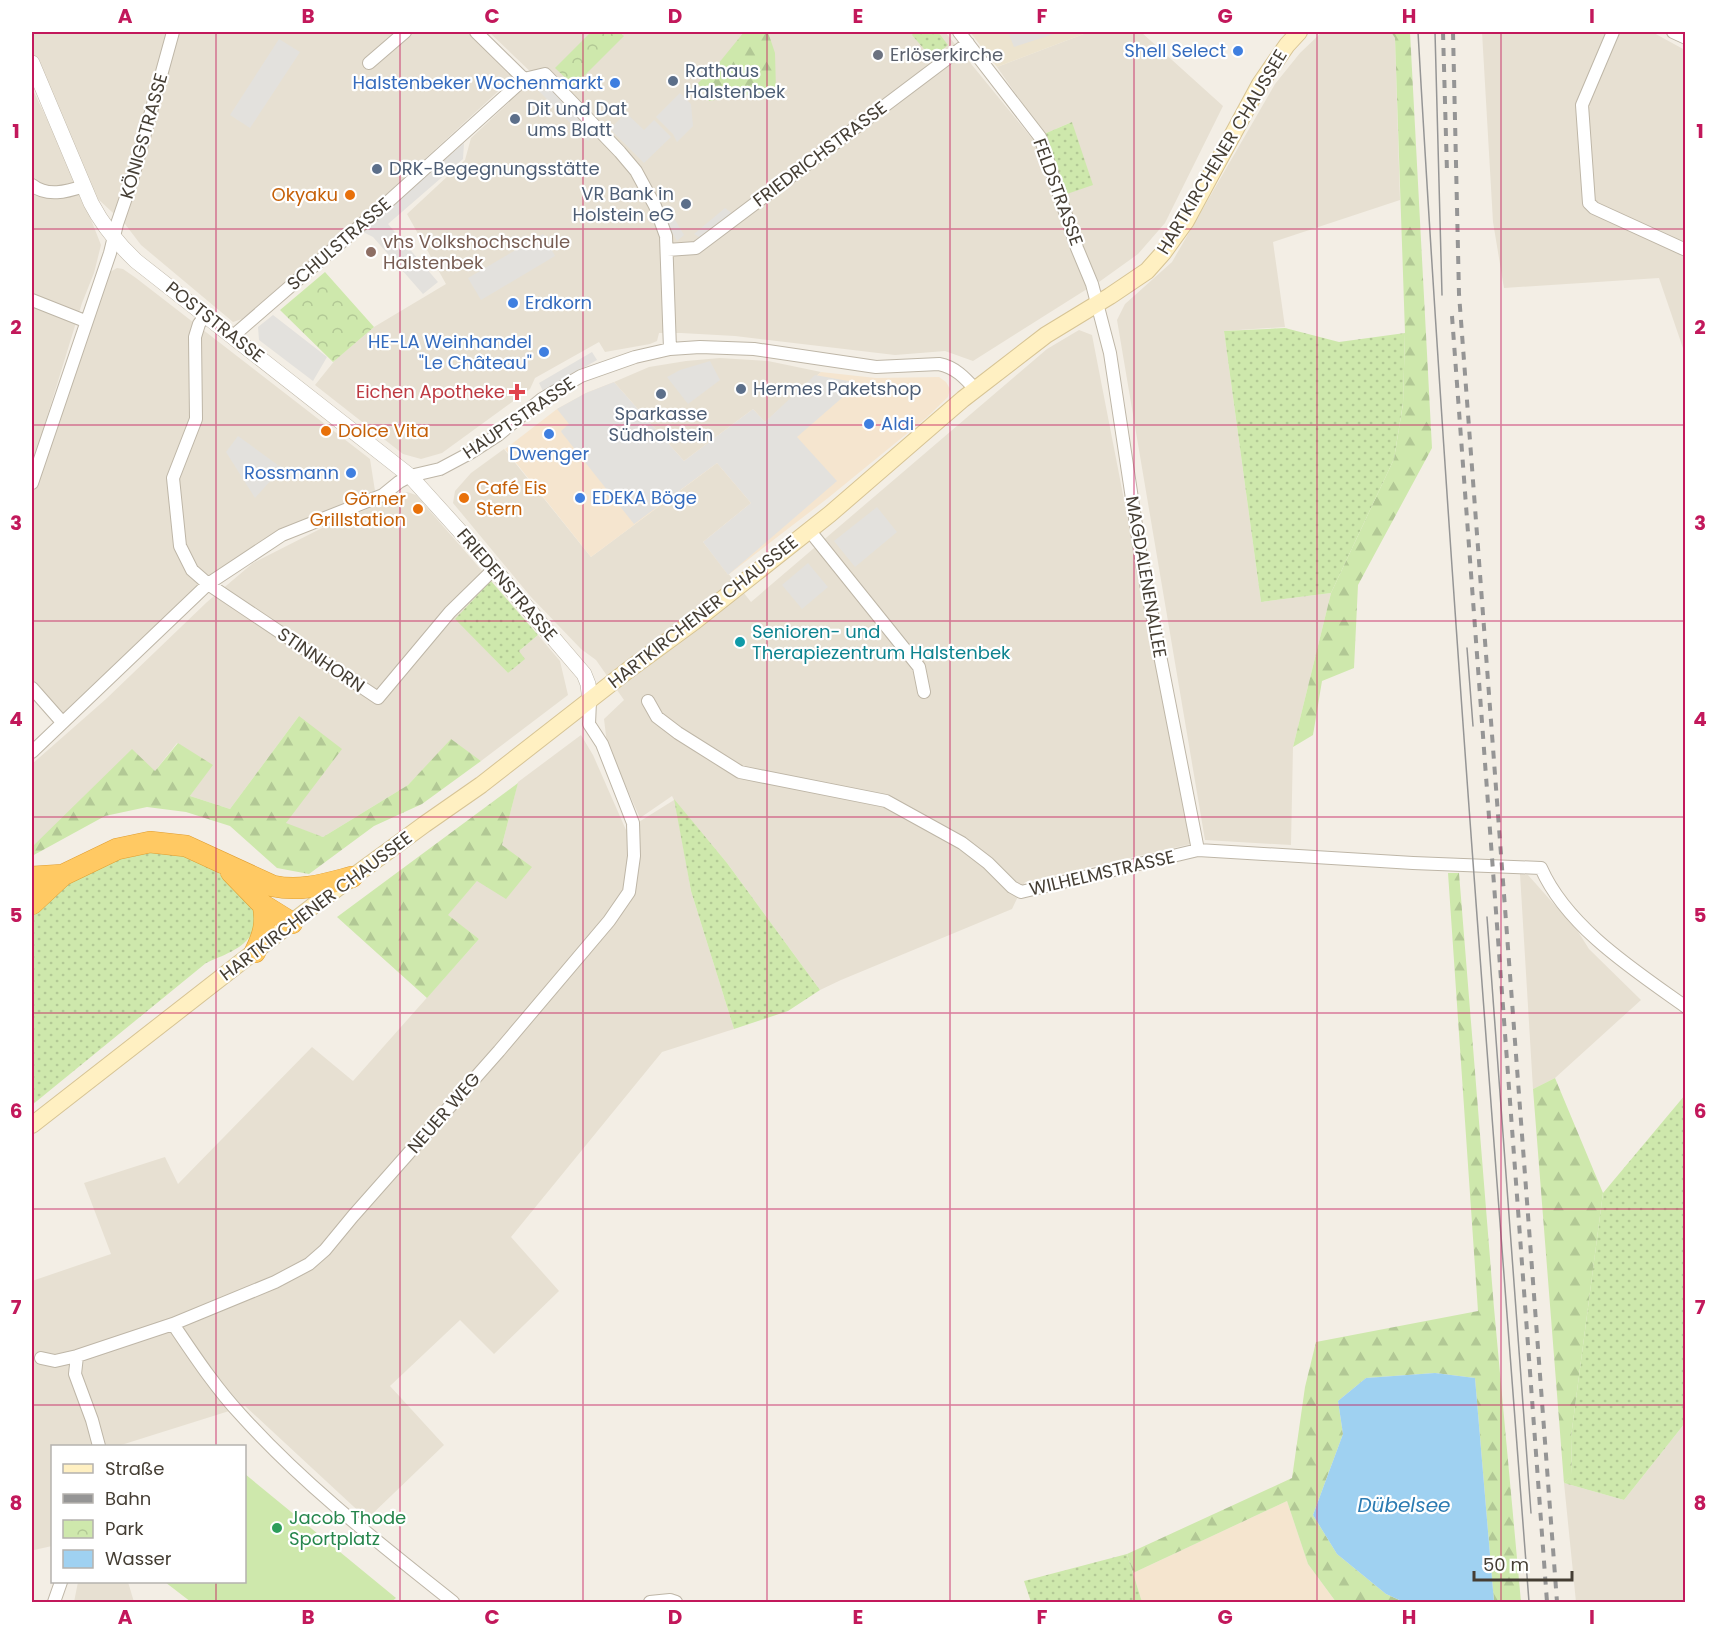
<svg xmlns="http://www.w3.org/2000/svg" width="1717" height="1634" font-family="Poppins,sans-serif">
<style>
.residential{fill:#e7e0d2}
.commercial{fill:#f5e5cf}
.education{fill:#ece3ce}
.grass{fill:url(#grass-dots)}
.forest{fill:url(#forest-firs)}
.park{fill:url(#park-crowns)}
.garden{fill:#cee8ac}
.parking{fill:#e3e1dd}
.water{fill:#9fd1f1}
.lines{fill:none;stroke-linecap:round;stroke-linejoin:round}
.minor-casing{stroke:#beb6a7;stroke-width:14}
.tertiary-casing{stroke:#beb6a7;stroke-width:16}
.secondary-casing{stroke:#d7c495;stroke-width:18}
.motorway-casing{stroke:#e09e31;stroke-width:22}
.minor{stroke:#fff;stroke-width:12}
.tertiary{stroke:#fff;stroke-width:15}
.secondary{stroke:#fff0c2;stroke-width:16}
.motorway{stroke:#ffc963;stroke-width:21}
.tram{stroke:#959595;stroke-width:1.5}
.rail{stroke:#959595;stroke-width:4;stroke-dasharray:8 8;stroke-linecap:butt}
.grid{fill:none;stroke:#c2185b;stroke-width:1.5;stroke-opacity:0.55}
.shop-dot{fill:#3f7fe0;stroke:#fff;stroke-width:2}
.worship-dot{fill:#6b7280;stroke:#fff;stroke-width:2}
.service-dot{fill:#5c6f8a;stroke:#fff;stroke-width:2}
.food-dot{fill:#e8710a;stroke:#fff;stroke-width:2}
.education-dot{fill:#8d6e63;stroke:#fff;stroke-width:2}
.health-dot{fill:#e0444e;stroke:#fff;stroke-width:2}
.culture-dot{fill:#0f9aa8;stroke:#fff;stroke-width:2}
.leisure-dot{fill:#2e9e5b;stroke:#fff;stroke-width:2}
.labels{text-anchor:middle;stroke-width:4.5;stroke-linejoin:round;paint-order:stroke}
.shop-label{font-size:18px;fill:#366cbe;stroke:#fff;text-anchor:end}
.worship-label{font-size:18px;fill:#5b616d;stroke:#fff;text-anchor:start}
.service-label{font-size:18px;fill:#4e5e75;stroke:#fff;text-anchor:start}
.street-label{font-size:18px;fill:#453e34;stroke:#fff}
.food-label{font-size:18px;fill:#c56008;stroke:#fff;text-anchor:end}
.education-label{font-size:18px;fill:#785e54;stroke:#fff;text-anchor:start}
.health-label{font-size:18px;fill:#be3a42;stroke:#fff;text-anchor:end}
.culture-label{font-size:18px;fill:#0d838f;stroke:#fff;text-anchor:start}
.leisure-label{font-size:18px;fill:#27864d;stroke:#fff;text-anchor:start}
.water-label{font-size:20px;font-style:italic;fill:#2c7bb2;stroke:#fff}
.neatline{fill:none;stroke:#c2185b;stroke-width:2}
.grid-label{font-size:20px;text-anchor:middle;font-weight:bold;fill:#c2185b}
</style>
<defs>
<pattern id="grass-dots" width="8" height="8" patternUnits="userSpaceOnUse" patternTransform="scale(1.5)"><rect width="8" height="8" fill="#cee8ac"/><path d="M2 2h.1M6 6h.1" fill="none" stroke="#b2c895" stroke-width="1.8" stroke-linecap="round"/></pattern>
<pattern id="forest-firs" width="22" height="20" patternUnits="userSpaceOnUse" patternTransform="scale(1.5)"><rect width="22" height="20" fill="#cee8ac"/><path d="M5 1l3.5 6h-7zM16 11l3.5 6h-7z" fill="#b2c895"/></pattern>
<pattern id="park-crowns" width="20" height="18" patternUnits="userSpaceOnUse" patternTransform="scale(1.5)"><rect width="20" height="18" fill="#cee8ac"/><path d="M2 6a3 3 0 1 1 6 0M12 15a3 3 0 1 1 6 0" fill="none" stroke="#b2c895"/></pattern>
</defs>
<rect width="100%" height="100%" fill="#f3eee5"/>
<path class="residential" d="M 32,32 L 472,32 L 517,74 L 378,202 L 242,319 L 233,322 L 141,245 L 125,224 L 84,186 L 32,56 Z
M 489,32 L 945,32 L 1035,142 L 1087,289 L 973,361 L 945,351 L 895,355 L 735,336 L 681,333 L 659,333 L 657,341 L 650,344 L 605,352 L 599,342 L 535,378 L 530,389 L 442,453 L 421,459 L 403,454 L 315,385 L 336,359 L 374,327 L 446,284 L 407,214 L 465,160 L 471,138 L 536,77 Z
M 1089,32 L 1141,32 L 1223,106 L 1165,223 L 1138,254 L 1099,282 L 1076,233 L 1064,195 L 1072,122 L 1044,134 L 997,67 Z
M 1322,32 L 1391,32 L 1395,38 L 1400,200 L 1273,242 L 1285,327 L 1224,331 L 1261,602 L 1331,593 L 1293,747 L 1291,845 L 1205,840 L 1117,320 L 1125,304 L 1172,262 L 1275,84 L 1300,53 Z
M 1482,32 L 1652,32 L 1685,50 L 1685,354 L 1659,278 L 1504,288 L 1493,222 Z
M 32,88 L 72,171 L 101,245 L 94,273 L 82,303 L 32,466 Z
M 117,268 L 123,269 L 136,278 L 370,459 L 375,491 L 282,535 L 208,584 L 62,722 L 32,688 L 32,494 L 110,272 Z
M 1079,330 L 1092,335 L 1191,844 L 1025,882 L 1012,909 L 841,980 L 820,990 L 727,863 L 675,801 L 691,891 L 734,1029 L 662,1052 L 511,1237 L 559,1291 L 494,1354 L 460,1320 L 390,1386 L 444,1445 L 367,1519 L 245,1406 L 118,1446 L 52,1446 L 52,1546 L 34,1550 L 32,1507 L 32,1281 L 111,1254 L 84,1183 L 165,1157 L 178,1184 L 312,1047 L 353,1081 L 479,939 L 447,915 L 477,881 L 531,868 L 502,845 L 518,782 L 581,735 L 593,755 L 626,830 L 674,800 L 672,796 L 640,818 L 607,744 L 604,719 L 624,700 L 596,660 L 581,649 L 531,597 L 453,503 L 455,491 L 471,473 L 504,449 L 591,557 L 717,463 L 751,503 L 703,542 L 751,602 L 1047,349 Z
M 720,358 L 768,361 L 821,372 L 765,422 L 753,409 L 684,461 L 614,382 L 649,367 L 686,361 Z
M 407,492 L 416,495 L 491,581 L 456,619 L 508,673 L 519,651 L 538,635 L 560,661 L 568,695 L 481,761 L 451,740 L 408,785 L 323,837 L 286,824 L 299,716 L 230,809 L 190,796 L 212,765 L 177,743 L 155,771 L 33,847 L 32,764 L 106,699 L 207,602 L 253,563 L 322,528 Z
M 1520,874 L 1528,875 L 1577,930 L 1589,949 L 1641,1000 L 1555,1078 L 1533,1089 Z
M 1685,1423 L 1685,1602 L 1576,1602 L 1564,1483 L 1624,1500 Z
M 78,1582 L 128,1582 L 134,1602 L 74,1602 Z"/>
<path class="commercial" d="M 821,372 L 876,378 L 939,377 L 946,382 L 950,389 L 948,397 L 926,418 L 828,498 L 728,575 L 703,542 L 751,503 L 717,463 L 591,557 L 505,449 L 557,409 L 586,393 L 614,382 L 684,461 L 753,409 L 765,422 Z
M 1287,1501 L 1308,1564 L 1336,1602 L 1142,1602 L 1133,1573 Z"/>
<path class="education" d="M 970,32 L 1089,32 L 997,67 Z"/>
<path class="grass" d="M 914,32 L 938,32 L 948,45 L 929,62 L 921,53 L 924,49 L 912,35 Z
M 1072,122 L 1093,185 L 1064,195 L 1044,134 Z
M 1285,328 L 1339,342 L 1405,333 L 1403,403 L 1394,459 L 1331,593 L 1261,602 L 1224,331 Z
M 491,581 L 538,635 L 519,651 L 525,659 L 508,673 L 455,619 Z
M 674,799 L 727,863 L 820,990 L 788,1011 L 734,1029 L 691,891 Z
M 155,850 C 173,852 189,854 204,863 C 216,869 254,902 256,915 C 257,920 254,929 252,933 C 244,949 221,956 206,963 L 32,1105 L 32,914 L 63,886 L 123,855 Z
M 1685,1095 L 1685,1423 L 1624,1500 L 1564,1483 L 1572,1474 L 1571,1437 L 1603,1193 Z
M 1127,1554 L 1142,1602 L 1031,1602 L 1024,1581 Z"/>
<path class="forest" d="M 744,32 L 768,32 L 775,53 L 776,90 L 709,101 L 698,83 L 718,64 Z
M 1391,32 L 1410,32 L 1432,448 L 1358,585 L 1354,668 L 1322,681 L 1313,735 L 1293,747 L 1331,593 L 1394,459 L 1403,404 L 1405,333 L 1395,38 Z
M 299,716 L 342,749 L 286,823 L 323,837 L 408,785 L 451,739 L 481,761 L 422,804 L 374,826 L 309,874 L 277,868 L 230,826 L 186,812 L 147,807 L 105,816 L 32,856 L 32,845 L 33,846 L 132,749 L 155,771 L 178,743 L 213,765 L 190,796 L 230,809 Z
M 518,783 L 502,845 L 532,867 L 506,899 L 477,881 L 448,915 L 479,939 L 427,998 L 337,917 Z
M 1448,873 L 1459,873 L 1494,1308 L 1521,1602 L 1494,1602 L 1475,1378 L 1435,1373 L 1366,1378 L 1338,1401 L 1343,1434 L 1313,1515 L 1337,1554 L 1386,1594 L 1404,1602 L 1336,1602 L 1308,1564 L 1287,1501 L 1133,1573 L 1127,1554 L 1292,1478 L 1305,1387 L 1316,1342 L 1478,1311 Z
M 1555,1078 L 1603,1193 L 1571,1437 L 1572,1475 L 1564,1483 L 1533,1089 Z"/>
<path class="park" d="M 591,32 L 619,32 L 624,36 L 574,86 L 555,68 Z
M 325,272 L 374,327 L 333,362 L 280,310 Z"/>
<path class="garden" d="M 245,1474 L 396,1598 L 391,1602 L 191,1602 L 165,1582 L 244,1582 Z"/>
<path class="parking" d="M 1008,32 L 1060,32 L 1014,47 Z
M 279,39 L 300,52 L 250,128 L 230,115 Z
M 543,79 L 596,132 L 588,141 L 535,87 Z
M 680,93 L 691,104 L 693,126 L 677,142 L 673,134 L 656,117 Z
M 626,113 L 644,130 L 654,120 L 671,137 L 644,163 L 610,129 Z
M 464,143 L 463,159 L 388,224 L 438,282 L 423,294 L 373,237 L 361,231 Z
M 725,208 L 732,213 L 701,238 L 694,234 Z
M 670,211 L 684,235 L 677,241 L 664,218 Z
M 543,234 L 555,256 L 481,300 L 468,278 Z
M 273,315 L 327,357 L 313,381 L 259,340 L 258,327 Z
M 592,352 L 597,360 L 543,391 L 539,383 Z
M 710,361 L 720,380 L 688,404 L 667,377 L 680,370 Z
M 815,375 L 859,383 L 797,437 L 837,481 L 728,575 L 703,542 L 751,503 L 717,463 L 634,524 L 562,433 L 561,431 L 569,424 L 557,409 L 586,393 L 614,382 L 684,461 L 753,409 L 765,422 Z
M 238,436 L 282,468 L 255,498 L 226,452 Z
M 877,507 L 897,532 L 855,567 L 834,541 Z
M 808,563 L 828,587 L 802,609 L 782,585 Z"/>
<path class="water" d="M 1435,1373 L 1475,1378 L 1494,1602 L 1404,1602 L 1386,1594 L 1337,1554 L 1313,1515 L 1343,1434 L 1338,1401 L 1366,1378 Z"/>
<g class="lines">
<g class="minor-casing">
<path id="minor" d="M 476,32 L 524,79
M 959,32 L 1040,137 L 1077,248 L 1092,284 L 1110,353 L 1141,558 L 1198,850
M 1613,32 L 1582,105 L 1589,203 L 1594,208 L 1686,250
M 1673,32 L 1686,38
M 369,63 L 405,32
M 32,185 C 47,197 66,192 84,186
M 667,250 L 696,248 L 968,43
M 32,300 L 85,321
M 205,316 L 199,324 L 195,337 L 196,419 L 173,478 L 180,546 L 192,570 L 208,584 L 378,698 L 450,612 L 494,569
M 233,336 L 390,200 L 524,79 L 545,74 L 620,152 L 636,171 L 655,206 L 666,236 L 670,349
M 32,483 L 110,253 L 117,224 L 133,177 L 173,32
M 809,530 L 919,667 L 924,692
M 32,688 L 62,722
M 648,701 L 657,717 L 678,733 L 740,772 L 886,801 L 962,843 L 988,863 L 1012,887 L 1021,892 L 1198,850 L 1413,863 L 1541,868 C 1567,927 1634,970 1686,1007
M 32,752 L 208,584 L 282,535 L 383,495 L 399,482 L 410,476 L 440,469 L 470,453 L 498,435 L 542,399 L 581,376 L 635,357 L 670,349 L 700,347 L 754,349 L 876,367 L 939,364 C 955,367 965,378 975,389
M 173,1324 C 194,1355 215,1387 241,1415 C 305,1486 379,1543 453,1602
M 77,1356 L 75,1374 L 92,1420 L 99,1446
M 41,1358 L 55,1361 L 77,1356 L 173,1324 L 275,1282 L 309,1264 L 325,1250 L 353,1216 L 499,1051 L 609,921 L 629,892 L 634,856 L 633,823 L 602,744 L 589,724 L 590,701
M 54,1602 L 61,1582
M 650,1602 L 670,1600 L 676,1602"/>
</g>
<g class="tertiary-casing">
<path id="tertiary" d="M 32,63 L 91,203 C 103,226 117,243 136,261 L 410,476 L 494,569 L 584,674 L 588,684 L 590,701"/>
</g>
<g class="secondary-casing">
<path id="secondary" d="M 32,1125 L 313,906 L 425,824 L 481,785 L 627,671 L 695,621 L 830,514 L 963,399 L 1046,335 L 1110,296 L 1147,271 L 1163,253 L 1186,221 L 1260,84 L 1287,45 L 1299,32"/>
</g>
<g class="motorway-casing">
<path id="motorway" d="M 231,872 L 263,905 L 292,923
M 32,877 L 63,875
M 32,904 L 63,875 L 117,849 L 150,842 L 186,846 L 273,886 C 301,892 325,884 352,877
M 255,952 C 263,936 267,923 263,905"/>
</g>
<use href="#minor" class="minor"/>
<use href="#tertiary" class="tertiary"/>
<use href="#secondary" class="secondary"/>
<use href="#motorway" class="motorway"/>
<path class="tram" d="M 1418,32 C 1448,556 1489,1079 1529,1602
M 1435,32 L 1442,295
M 1467,648 L 1473,726
M 1487,917 L 1531,1513"/>
<path class="rail" d="M 1443,32 L 1447,172
M 1453,32 L 1459,294 L 1557,1602
M 1452,316 L 1547,1602"/>
</g>
<path class="grid" d="M 216,32 L 216,1446M 400,32 L 400,1602M 583,32 L 583,1602M 767,32 L 767,1602M 950,32 L 950,1602M 1134,32 L 1134,1602M 1317,32 L 1317,1602M 1501,32 L 1501,1602M 32,229 L 1686,229M 32,425 L 1686,425M 32,621 L 1686,621M 32,817 L 1686,817M 32,1013 L 1686,1013M 32,1209 L 1686,1209M 32,1405 L 1686,1405M 216,1582 L 216,1602"/>
<g class="shop-dot">
<circle cx="1238" cy="51" r="6"/>
<circle cx="615" cy="83" r="6"/>
<circle cx="513" cy="303" r="6"/>
<circle cx="544" cy="352" r="6"/>
<circle cx="869" cy="424" r="6"/>
<circle cx="549" cy="434" r="6"/>
<circle cx="351" cy="473" r="6"/>
<circle cx="580" cy="498" r="6"/>
</g>
<circle class="worship-dot" cx="878" cy="55" r="6"/>
<g class="service-dot">
<circle cx="673" cy="81" r="6"/>
<circle cx="515" cy="119" r="6"/>
<circle cx="377" cy="169" r="6"/>
<circle cx="686" cy="204" r="6"/>
<circle cx="741" cy="389" r="6"/>
<circle cx="661" cy="394" r="6"/>
</g>
<g class="food-dot">
<circle cx="350" cy="195" r="6"/>
<circle cx="326" cy="431" r="6"/>
<circle cx="464" cy="498" r="6"/>
<circle cx="418" cy="509" r="6"/>
</g>
<circle class="education-dot" cx="371" cy="252" r="6"/>
<path class="health-dot" d="M514 383h6v6h6v6h-6v6h-6v-6h-6v-6h6z"/>
<circle class="culture-dot" cx="740" cy="642" r="6"/>
<circle class="leisure-dot" cx="277" cy="1528" r="6"/>
<g class="labels">
<g class="shop-label">
<text x="1226" y="57">Shell Select</text>
<text x="603" y="89">Halstenbeker Wochenmarkt</text>
<text x="525" y="309" text-anchor="start">Erdkorn</text>
<text x="532" y="348">HE-LA Weinhandel<tspan x="532" dy="21">"Le Château"</tspan></text>
<text x="881" y="430" text-anchor="start">Aldi</text>
<text x="549" y="460" text-anchor="middle">Dwenger</text>
<text x="339" y="479">Rossmann</text>
<text x="592" y="504" text-anchor="start">EDEKA Böge</text>
</g>
<g class="worship-label">
<text x="890" y="61">Erlöserkirche</text>
</g>
<g class="service-label">
<text x="685" y="77">Rathaus<tspan x="685" dy="21">Halstenbek</tspan></text>
<text x="527" y="115">Dit und Dat<tspan x="527" dy="21">ums Blatt</tspan></text>
<text x="389" y="175">DRK-Begegnungsstätte</text>
<text x="674" y="200" text-anchor="end">VR Bank in<tspan x="674" dy="21">Holstein eG</tspan></text>
<text x="753" y="395">Hermes Paketshop</text>
<text x="661" y="420" text-anchor="middle">Sparkasse<tspan x="661" dy="21">Südholstein</tspan></text>
</g>
<g class="street-label">
<text transform="translate(144 136) rotate(-74)" y="6">KÖNIGSTRASSE</text>
<text transform="translate(1222 152) rotate(-59)" y="6">HARTKIRCHENER CHAUSSEE</text>
<text transform="translate(820 154) rotate(-37)" y="6">FRIEDRICHSTRASSE</text>
<text transform="translate(1058 192) rotate(70)" y="6">FELDSTRASSE</text>
<text transform="translate(339 244) rotate(-41)" y="6">SCHULSTRASSE</text>
<text transform="translate(215 322) rotate(38)" y="6">POSTSTRASSE</text>
<text transform="translate(519 418) rotate(-34)" y="6">HAUPTSTRASSE</text>
<text transform="translate(1146 577) rotate(80)" y="6">MAGDALENENALLEE</text>
<text transform="translate(507 585) rotate(49)" y="6">FRIEDENSTRASSE</text>
<text transform="translate(703 612) rotate(-38)" y="6">HARTKIRCHENER CHAUSSEE</text>
<text transform="translate(321 660) rotate(34)" y="6">STINNHORN</text>
<text transform="translate(1102 873) rotate(-13)" y="6">WILHELMSTRASSE</text>
<text transform="translate(316 906) rotate(-37)" y="6">HARTKIRCHENER CHAUSSEE</text>
<text transform="translate(444 1113) rotate(-49)" y="6">NEUER WEG</text>
</g>
<g class="food-label">
<text x="338" y="201">Okyaku</text>
<text x="338" y="437" text-anchor="start">Dolce Vita</text>
<text x="476" y="494" text-anchor="start">Café Eis<tspan x="476" dy="21">Stern</tspan></text>
<text x="406" y="505">Görner<tspan x="406" dy="21">Grillstation</tspan></text>
</g>
<g class="education-label">
<text x="383" y="248">vhs Volkshochschule<tspan x="383" dy="21">Halstenbek</tspan></text>
</g>
<g class="health-label">
<text x="505" y="398">Eichen Apotheke</text>
</g>
<g class="culture-label">
<text x="752" y="638">Senioren- und<tspan x="752" dy="21">Therapiezentrum Halstenbek</tspan></text>
</g>
<g class="leisure-label">
<text x="289" y="1524">Jacob Thode<tspan x="289" dy="21">Sportplatz</tspan></text>
</g>
<g class="water-label">
<text x="1404" y="1512">Dübelsee</text>
</g>
</g>
<rect width="1717" height="1634" fill="none" stroke="#ffffff" stroke-width="66"/>
<rect x="51" y="1445" width="195" height="138" fill="#ffffff" stroke="#b5b2ae" stroke-width="1.5"/>
<rect x="63" y="1464" width="30" height="9" fill="#fff0c2" stroke="#b5b2ae" stroke-width="1.5"/>
<text x="105" y="1475" font-size="18" fill="#453e34">Straße</text>
<rect x="63" y="1494" width="30" height="9" fill="#959595" stroke="#b5b2ae" stroke-width="1.5"/>
<text x="105" y="1505" font-size="18" fill="#453e34">Bahn</text>
<rect x="63" y="1520" width="30" height="18" fill="url(#park-crowns)" stroke="#b5b2ae" stroke-width="1.5"/>
<text x="105" y="1535" font-size="18" fill="#453e34">Park</text>
<rect x="63" y="1550" width="30" height="18" fill="#9fd1f1" stroke="#b5b2ae" stroke-width="1.5"/>
<text x="105" y="1565" font-size="18" fill="#453e34">Wasser</text>
<path d="M1474 1571v9h98v-9" fill="none" stroke="#453e34" stroke-width="3"/>
<text x="1483" y="1571" font-size="18" fill="#453e34" stroke="#ffffff" stroke-width="4.5" paint-order="stroke">50 m</text>
<rect x="33" y="33" width="1651" height="1568" class="neatline"/>
<g class="grid-label">
<text x="125" y="23">A</text>
<text x="308" y="23">B</text>
<text x="492" y="23">C</text>
<text x="675" y="23">D</text>
<text x="858" y="23">E</text>
<text x="1042" y="23">F</text>
<text x="1225" y="23">G</text>
<text x="1409" y="23">H</text>
<text x="1592" y="23">I</text>
<text x="16" y="138">1</text>
<text x="1700" y="138">1</text>
<text x="16" y="334">2</text>
<text x="1700" y="334">2</text>
<text x="16" y="530">3</text>
<text x="1700" y="530">3</text>
<text x="16" y="726">4</text>
<text x="1700" y="726">4</text>
<text x="16" y="922">5</text>
<text x="1700" y="922">5</text>
<text x="16" y="1118">6</text>
<text x="1700" y="1118">6</text>
<text x="16" y="1314">7</text>
<text x="1700" y="1314">7</text>
<text x="16" y="1510">8</text>
<text x="1700" y="1510">8</text>
<text x="125" y="1624">A</text>
<text x="308" y="1624">B</text>
<text x="492" y="1624">C</text>
<text x="675" y="1624">D</text>
<text x="858" y="1624">E</text>
<text x="1042" y="1624">F</text>
<text x="1225" y="1624">G</text>
<text x="1409" y="1624">H</text>
<text x="1592" y="1624">I</text>
</g>
</svg>
